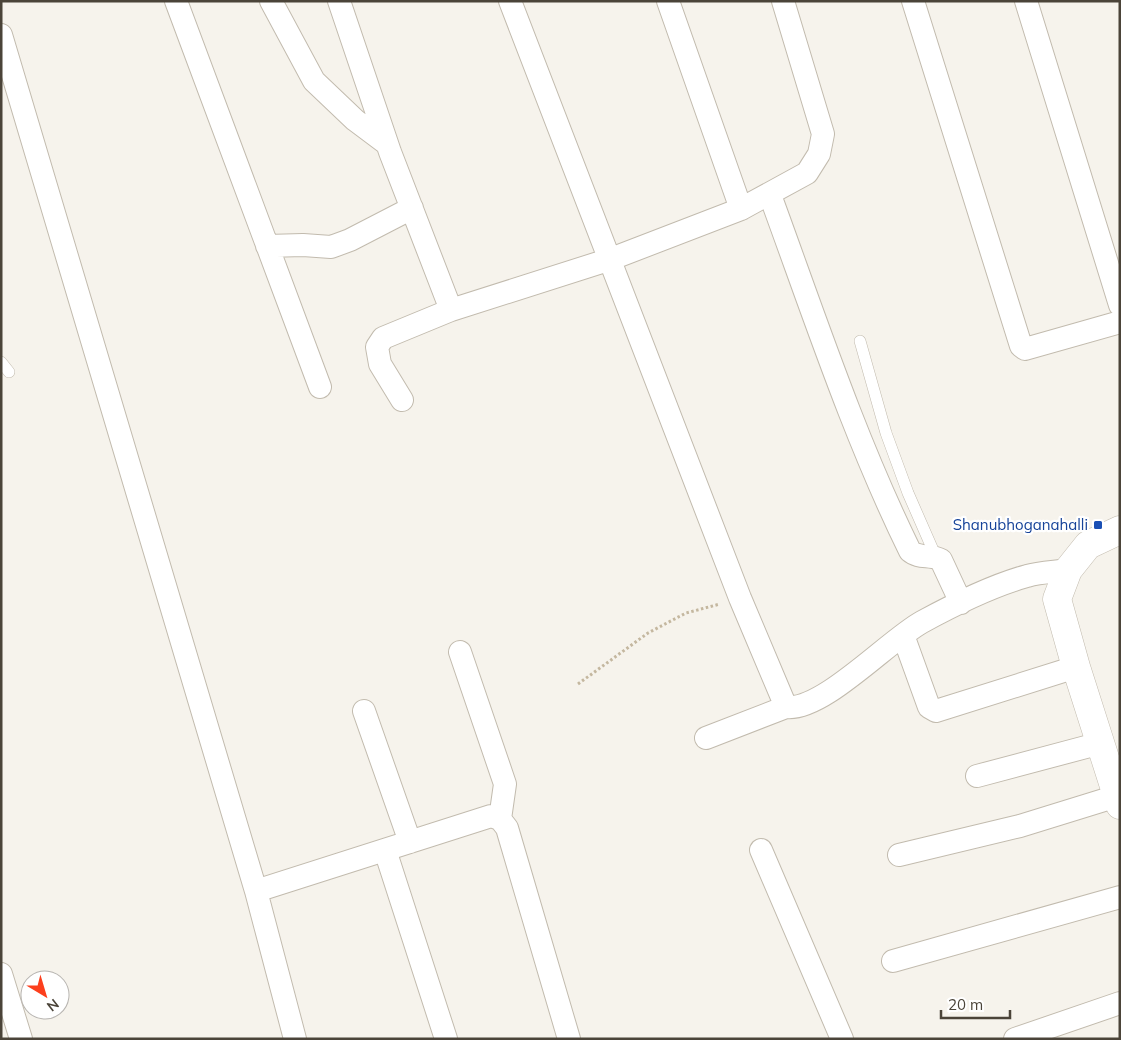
<svg xmlns="http://www.w3.org/2000/svg" width="1121" height="1040" font-family="Mulish,sans-serif">
<style>
.lines{fill:none;stroke-linecap:round;stroke-linejoin:round}
.service-casing{stroke:#c2bbae;stroke-width:12}
.minor-casing{stroke:#c2bbae;stroke-width:24}
.tertiary-casing{stroke:#c2bbae;stroke-width:29}
.path{stroke:#c4b79f;stroke-width:3;stroke-dasharray:2.5 2.5;stroke-linecap:butt}
.service{stroke:#fff;stroke-width:11}
.minor{stroke:#fff;stroke-width:22}
.tertiary{stroke:#fff;stroke-width:28}
.transit-dot{fill:#1a4fb4;stroke:#fff;stroke-width:2}
.labels{text-anchor:middle;stroke-width:4.5;stroke-linejoin:round;paint-order:stroke}
.transit-label{font-size:15px;fill:#164399;stroke:#fff;text-anchor:end}
</style>
<rect width="100%" height="100%" fill="#f6f3ec"/>
<g class="lines">
<g class="service-casing">
<path id="service" d="M 860,341 L 886,433 L 908,493 L 936,557
M 1,362 L 9,372"/>
</g>
<g class="minor-casing">
<path id="minor" d="M 176,1 L 320,387
M 271,1 L 314,81 L 355,120 L 387,144
M 339,1 L 390,152 L 451,310
M 510,1 L 740,598 L 786,707 C 822,712 889,640 922,622 C 955,604 991,586 1027,576 C 1040,572 1055,572 1068,570
M 668,1 L 741,209
M 913,1 L 1021,346 L 1025,349 L 1120,322
M 1026,1 L 1120,305
M 1,35 L 256,891 L 295,1039
M 770,195 C 814,315 854,437 910,551 C 919,559 931,554 941,560 L 961,603
M 267,246 L 303,245 L 331,247 L 350,240 L 412,208
M 402,400 L 380,364 L 377,347 L 383,338 L 451,310 L 611,259 L 741,209 L 807,173 L 819,154 L 823,134 L 783,1
M 903,635 L 929,707 L 936,711 L 1076,667
M 460,652 L 505,784 L 500,819
M 364,711 L 410,842
M 706,738 L 786,707
M 977,776 L 1101,743
M 385,850 L 446,1039
M 761,850 L 842,1039
M 899,855 L 1020,826 L 1117,796
M 256,891 L 491,816 L 500,819 L 507,828 L 569,1039
M 893,961 L 1120,897
M 1,974 L 21,1039
M 1015,1039 L 1120,1003"/>
</g>
<g class="tertiary-casing">
<path id="tertiary" d="M 1120,530 L 1088,545 L 1068,570 L 1057,599 L 1076,667 L 1120,805"/>
</g>
<path class="path" d="M 578,684 L 648,633 L 686,613 L 720,604"/>
<use href="#service" class="service"/>
<use href="#minor" class="minor"/>
<use href="#tertiary" class="tertiary"/>
</g>
<rect class="transit-dot" x="1093" y="520" width="10" height="10" rx="2.5"/>
<g class="labels">
<g class="transit-label">
<text x="1088" y="530">Shanubhoganahalli</text>
</g>
</g>
<rect width="1121" height="1040" fill="none" stroke="#4b4439" stroke-width="5"/>
<g transform="translate(45 995) rotate(142)"><circle r="24" fill="#ffffff" stroke="#b7b4b0"/>
<path d="M0-4L9 19L0 12L-9 19Z" fill="#fc3f1d"/>
<text y="-8" font-size="14" font-weight="bold" text-anchor="middle" fill="#4b4439">N</text>
</g>
<path d="M941 1010v8h69v-8" fill="none" stroke="#4b4439" stroke-width="2.5"/>
<text x="948" y="1010" font-size="15" fill="#4b4439" stroke="#ffffff" stroke-width="4" paint-order="stroke">20 m</text>
</svg>
